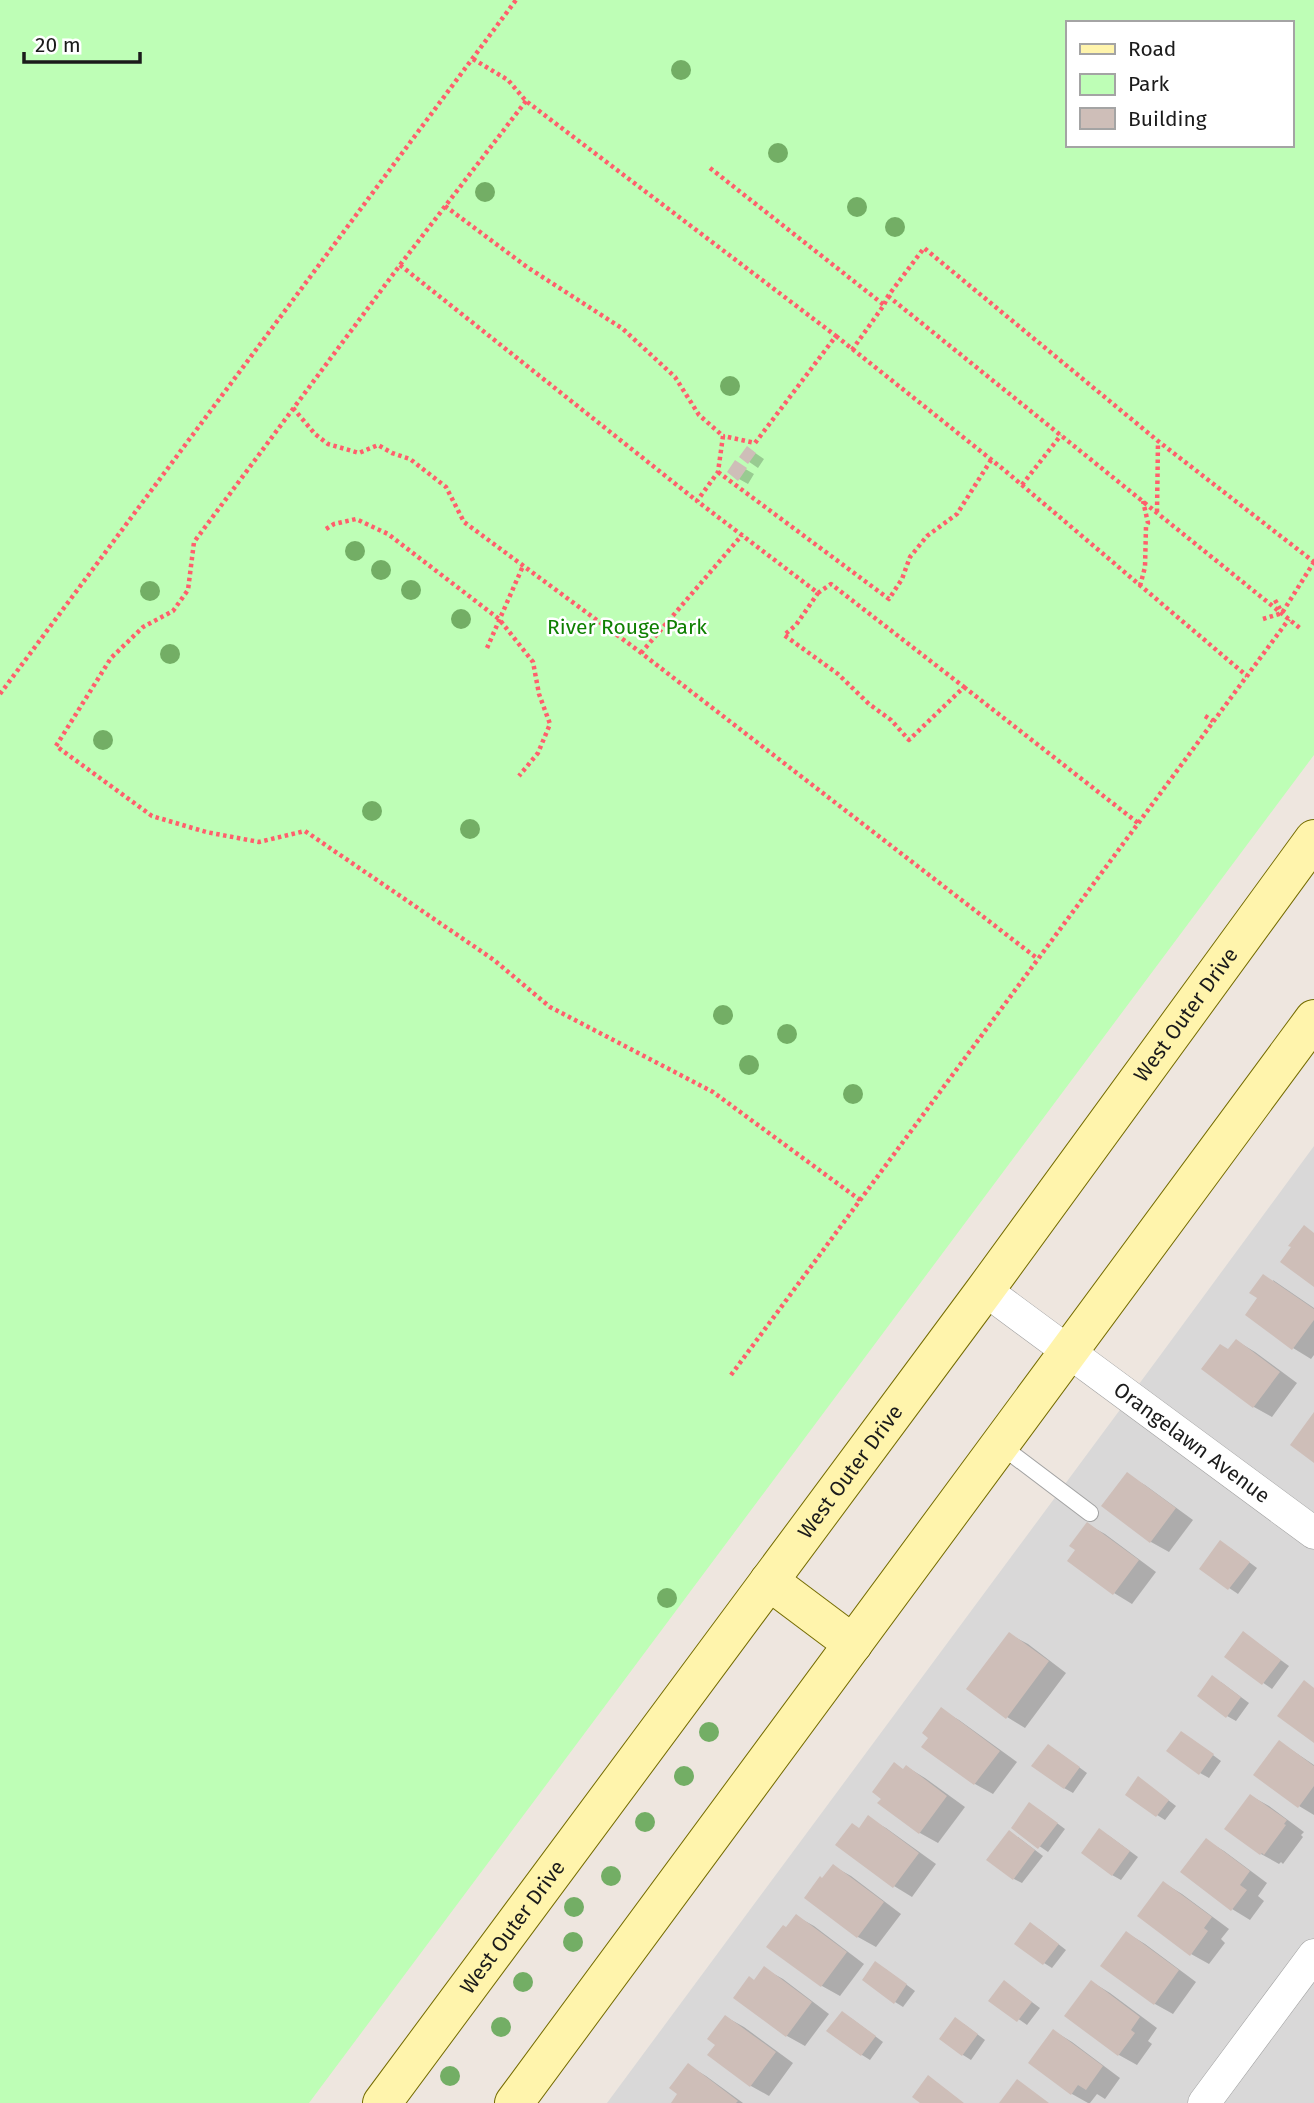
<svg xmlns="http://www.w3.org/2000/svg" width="1314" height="2103" font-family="'Fira Sans',sans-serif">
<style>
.residential{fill:#d9d8d8}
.park{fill:#befeb6;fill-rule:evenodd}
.shadow{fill:#0003}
.building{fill:#cebeb8}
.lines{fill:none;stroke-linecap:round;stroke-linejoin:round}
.service-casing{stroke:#a2a2a2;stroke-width:18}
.minor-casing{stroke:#a2a2a2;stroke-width:33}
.secondary-casing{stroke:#746b00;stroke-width:40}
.path{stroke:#ff5f6c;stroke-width:4.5;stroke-dasharray:3.5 3.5;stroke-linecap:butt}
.service{stroke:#fff;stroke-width:16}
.minor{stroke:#fff;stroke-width:32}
.secondary{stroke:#fff4ac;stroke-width:38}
.tree{fill:#73ae65}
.labels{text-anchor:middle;stroke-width:5;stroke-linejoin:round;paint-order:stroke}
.park-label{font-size:21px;fill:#0f8002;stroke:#fff}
.street-label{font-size:21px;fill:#1b1b1b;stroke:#fff}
</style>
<rect width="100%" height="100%" fill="#eee6df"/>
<path class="residential" d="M 1314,1146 L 1314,2103 L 607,2103 L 1159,1357 Z"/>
<path class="park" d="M 0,0 L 1314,0 L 1314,755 L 309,2103 L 0,2103 ZM 1067,23 L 1291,23 L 1291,145 L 1067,145 Z"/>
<path class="shadow" d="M 748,448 L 764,459 L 758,468 L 742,457 Z
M 735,463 L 754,474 L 748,484 L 739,479 Z
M 1273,1280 L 1314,1308 L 1314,1355 L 1311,1359 L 1293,1348 Z
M 1237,1341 L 1255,1352 L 1297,1383 L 1272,1417 L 1254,1407 L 1204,1369 L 1229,1351 Z
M 1127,1475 L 1145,1485 L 1193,1520 L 1169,1552 L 1151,1542 L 1104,1506 Z
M 1087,1524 L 1105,1534 L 1156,1572 L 1132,1604 L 1114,1593 L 1077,1549 Z
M 1229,1547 L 1257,1568 L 1238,1594 L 1201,1569 Z
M 1009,1634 L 1028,1644 L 1066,1673 L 1025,1728 L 1007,1717 L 969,1689 Z
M 1252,1639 L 1289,1666 L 1272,1689 L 1226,1657 Z
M 1221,1682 L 1249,1703 L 1236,1721 L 1227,1716 Z
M 941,1710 L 959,1720 L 1017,1762 L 993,1794 L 975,1784 Z
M 1190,1738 L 1221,1761 L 1209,1778 L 1200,1773 Z
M 1280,1742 L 1314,1765 L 1314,1815 L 1299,1806 Z
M 1057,1751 L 1087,1773 L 1073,1793 L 1064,1788 Z
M 907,1767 L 925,1778 L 965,1807 L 938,1843 L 920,1833 L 880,1803 Z
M 1147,1784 L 1176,1806 L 1165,1820 L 1157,1815 Z
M 1251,1796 L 1269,1806 L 1304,1832 L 1301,1835 L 1303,1837 L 1283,1864 L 1281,1862 L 1279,1864 L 1261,1854 L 1227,1829 Z
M 1038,1809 L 1065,1829 L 1048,1852 L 1013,1828 Z
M 868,1818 L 886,1828 L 936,1864 L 912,1897 L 894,1886 L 838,1844 L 860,1829 Z
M 1108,1835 L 1138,1857 L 1121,1880 L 1112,1875 Z
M 1018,1837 L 1043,1856 L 1022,1883 L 1014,1879 Z
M 1206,1840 L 1224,1851 L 1267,1883 L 1258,1896 L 1264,1901 L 1250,1920 L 1232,1909 L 1183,1872 Z
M 833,1866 L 851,1876 L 901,1914 L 876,1947 L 858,1937 L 806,1898 L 823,1880 Z
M 1164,1883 L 1182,1894 L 1229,1929 L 1221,1939 L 1225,1943 L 1209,1964 L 1191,1954 Z
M 796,1916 L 814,1926 L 864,1964 L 840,1996 L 822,1986 L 769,1947 L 787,1929 Z
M 1039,1929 L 1066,1950 L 1052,1968 L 1044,1963 Z
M 1127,1933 L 1145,1944 L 1196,1982 L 1173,2014 L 1155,2004 L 1103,1966 Z
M 884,1968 L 915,1991 L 903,2007 L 895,2002 Z
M 765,1969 L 783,1979 L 829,2014 L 805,2046 L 787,2036 L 735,1998 L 755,1982 Z
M 1092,1982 L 1110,1993 L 1157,2028 L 1148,2041 L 1152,2044 L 1137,2065 L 1119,2055 Z
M 1013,1988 L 1040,2008 L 1027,2025 L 991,2000 Z
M 726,2017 L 744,2027 L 793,2063 L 769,2096 L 751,2086 Z
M 851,2018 L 883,2042 L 870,2060 L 862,2055 Z
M 964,2024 L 985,2040 L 971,2060 L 963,2055 Z
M 1054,2031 L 1072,2042 L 1120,2078 L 1105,2099 L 1097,2094 L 1090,2103 L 1088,2103 L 1072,2094 Z
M 688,2065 L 706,2076 L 743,2103 L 673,2103 L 679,2094 Z"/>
<path class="building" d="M 747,446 L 756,453 L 748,464 L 739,457 Z
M 735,460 L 747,468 L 738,481 L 727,472 Z
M 1304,1225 L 1314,1233 L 1314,1287 L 1280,1262 L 1291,1247 L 1288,1246 Z
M 1263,1274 L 1314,1309 L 1314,1320 L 1292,1350 L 1245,1315 L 1257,1298 L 1249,1293 Z
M 1236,1339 L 1280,1372 L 1253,1408 L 1201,1369 L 1220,1344 L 1228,1349 Z
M 1314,1412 L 1314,1463 L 1290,1445 Z
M 1127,1472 L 1176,1508 L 1150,1543 L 1101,1506 Z
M 1087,1522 L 1139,1560 L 1113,1595 L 1067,1561 L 1075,1550 L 1069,1546 Z
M 1220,1540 L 1250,1562 L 1228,1590 L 1199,1569 Z
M 1243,1631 L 1281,1660 L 1262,1685 L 1224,1657 Z
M 1009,1632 L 1049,1661 L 1006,1719 L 966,1689 Z
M 1212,1675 L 1241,1697 L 1226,1718 L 1197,1696 Z
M 1304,1680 L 1314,1688 L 1314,1743 L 1277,1716 Z
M 941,1707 L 1000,1751 L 974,1785 L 921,1747 L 928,1738 L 922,1733 Z
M 1181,1731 L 1214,1754 L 1199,1775 L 1166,1751 Z
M 1279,1740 L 1314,1766 L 1314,1786 L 1298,1808 L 1253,1775 Z
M 1048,1744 L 1080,1767 L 1064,1789 L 1031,1766 Z
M 894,1762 L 903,1769 L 906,1765 L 947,1796 L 919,1834 L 877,1803 L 881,1799 L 872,1792 Z
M 1138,1776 L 1169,1800 L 1156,1817 L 1125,1795 Z
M 1250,1794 L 1287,1820 L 1284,1824 L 1286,1825 L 1264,1855 L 1262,1853 L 1260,1855 L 1224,1829 Z
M 1029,1802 L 1058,1823 L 1038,1849 L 1011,1828 Z
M 868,1815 L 919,1853 L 893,1888 L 835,1845 L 852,1823 L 859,1828 Z
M 1099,1828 L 1130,1851 L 1112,1876 L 1081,1853 Z
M 1009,1830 L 1035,1850 L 1013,1880 L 986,1860 Z
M 1206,1838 L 1250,1871 L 1240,1885 L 1247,1890 L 1231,1911 L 1180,1872 Z
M 833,1864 L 884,1902 L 857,1938 L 804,1898 L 820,1876 L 822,1878 Z
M 1163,1881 L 1212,1917 L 1204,1928 L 1208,1931 L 1190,1956 L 1137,1916 Z
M 796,1914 L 847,1952 L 821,1987 L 766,1947 L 783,1925 L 786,1927 Z
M 1030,1922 L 1059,1944 L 1043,1965 L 1014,1944 Z
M 1126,1931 L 1179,1970 L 1154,2005 L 1100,1966 Z
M 875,1961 L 907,1984 L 894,2004 L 862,1980 Z
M 764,1966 L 812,2002 L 786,2037 L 733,1998 L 749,1976 L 754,1980 Z
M 1004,1980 L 1032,2002 L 1017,2022 L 988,2001 Z
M 1091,1980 L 1140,2017 L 1131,2030 L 1135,2033 L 1118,2056 L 1064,2016 Z
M 842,2011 L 876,2036 L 861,2056 L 826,2031 Z
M 725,2015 L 776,2052 L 750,2087 L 707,2055 L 715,2045 L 707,2039 Z
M 955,2017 L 978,2034 L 962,2056 L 939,2039 Z
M 1053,2029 L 1103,2066 L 1086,2090 L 1078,2085 L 1071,2095 L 1028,2063 Z
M 688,2063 L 738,2101 L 736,2103 L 671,2103 L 677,2094 L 669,2088 Z
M 928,2075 L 964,2103 L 920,2103 L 912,2097 Z
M 1017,2079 L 1049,2103 L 999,2103 Z"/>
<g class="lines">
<g class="service-casing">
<path id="service" d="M 1000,1445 L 1090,1513"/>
</g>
<g class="minor-casing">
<g id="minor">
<path id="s1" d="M 985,1290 L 1314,1533"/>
<path d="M 1204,2103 L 1314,1955"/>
</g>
</g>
<g class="secondary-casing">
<g id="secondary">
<path d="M 769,1581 L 853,1644"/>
<path id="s2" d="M 382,2103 L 985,1290 L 1314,839"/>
<path d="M 514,2103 L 1314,1019"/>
</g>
</g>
<path class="path" d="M 473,59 L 508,80 L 526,101 L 836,336 L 755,443 L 723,436
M 526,101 L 400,265 L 194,542 L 188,590 L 173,611 L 143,627 L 111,658 L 56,746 L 152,816 L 206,832 L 259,842 L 305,831 L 494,960 L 550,1007 L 713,1092 L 860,1200
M 710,168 L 884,305
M 445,206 L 527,267 L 623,329 L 675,377 L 699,415 L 723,436 L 718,472 L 697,501 L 818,593 L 831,584 L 964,687 L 909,740 L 891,720 L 869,704 L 838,674 L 784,635 L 796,625 L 818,593
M 400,265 L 697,501
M 888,296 L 1301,629
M 836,336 L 1003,469 L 1247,676
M 852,350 L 884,305 L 888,296 L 924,248 L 1158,441 L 1314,562
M 293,408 L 315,434 L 328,444 L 359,453 L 378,445 L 392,453 L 410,459 L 446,487 L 464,522 L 636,649 L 1038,959
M 718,472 L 889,599 L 902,579 L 910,557 L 927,536 L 957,514 L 991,460
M 1022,485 L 1061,435
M 1157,512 L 1158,441
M 326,529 L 334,524 L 356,519 L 388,534 L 499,619 L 533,662 L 539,694 L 550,724 L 538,753 L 519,776
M 1140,586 L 1145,567 L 1146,527 L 1148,523 L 1143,501
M 1275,600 L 1280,609
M 1263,619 L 1282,613 L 1314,562
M 487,648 L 523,566
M 641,653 L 742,535
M 964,687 L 1138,823
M 0,694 L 516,0
M 1205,716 L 1213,721
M 731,1375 L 1289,619"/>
<use href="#service" class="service"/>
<use href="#minor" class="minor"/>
<use href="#secondary" class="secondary"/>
</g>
<g class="tree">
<circle cx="681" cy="70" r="10"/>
<circle cx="778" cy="153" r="10"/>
<circle cx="485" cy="192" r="10"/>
<circle cx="857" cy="207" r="10"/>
<circle cx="895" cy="227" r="10"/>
<circle cx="730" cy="386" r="10"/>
<circle cx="355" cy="551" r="10"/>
<circle cx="381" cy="570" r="10"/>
<circle cx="411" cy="590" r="10"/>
<circle cx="150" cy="591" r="10"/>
<circle cx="461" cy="619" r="10"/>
<circle cx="170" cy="654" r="10"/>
<circle cx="103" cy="740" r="10"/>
<circle cx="372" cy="811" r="10"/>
<circle cx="470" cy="829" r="10"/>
<circle cx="723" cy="1015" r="10"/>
<circle cx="787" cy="1034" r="10"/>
<circle cx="749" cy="1065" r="10"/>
<circle cx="853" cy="1094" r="10"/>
<circle cx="667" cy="1598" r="10"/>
<circle cx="709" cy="1732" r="10"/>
<circle cx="684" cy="1776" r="10"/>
<circle cx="645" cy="1822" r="10"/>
<circle cx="611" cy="1876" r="10"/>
<circle cx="574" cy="1907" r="10"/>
<circle cx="573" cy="1942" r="10"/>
<circle cx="523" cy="1982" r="10"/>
<circle cx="501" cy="2027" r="10"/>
<circle cx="450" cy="2076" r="10"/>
</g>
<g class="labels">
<g class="park-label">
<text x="627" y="634">River Rouge Park</text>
</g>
<g class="street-label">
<text dy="7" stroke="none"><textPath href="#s2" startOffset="1353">West Outer Drive</textPath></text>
<text dy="7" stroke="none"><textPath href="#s1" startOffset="257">Orangelawn Avenue</textPath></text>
<text dy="7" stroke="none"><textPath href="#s2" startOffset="786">West Outer Drive</textPath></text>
<text dy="7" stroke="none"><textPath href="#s2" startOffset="219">West Outer Drive</textPath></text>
</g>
</g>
<rect x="1066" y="21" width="228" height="126" fill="#ffffff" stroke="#a4a4a4" stroke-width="2"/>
<rect x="1080" y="44" width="35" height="10" fill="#fff4ac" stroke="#a4a4a4" stroke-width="2"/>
<text x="1128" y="56" font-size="21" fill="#1b1b1b">Road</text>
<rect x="1080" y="74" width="35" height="21" fill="#befeb6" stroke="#a4a4a4" stroke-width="2"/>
<text x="1128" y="91" font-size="21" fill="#1b1b1b">Park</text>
<rect x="1080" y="108" width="35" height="21" fill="#cebeb8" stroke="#a4a4a4" stroke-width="2"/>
<text x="1128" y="126" font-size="21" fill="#1b1b1b">Building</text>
<path d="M24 52v10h116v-10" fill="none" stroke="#1b1b1b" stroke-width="3.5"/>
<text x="35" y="52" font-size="21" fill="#1b1b1b" stroke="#ffffff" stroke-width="5" paint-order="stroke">20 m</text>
</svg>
